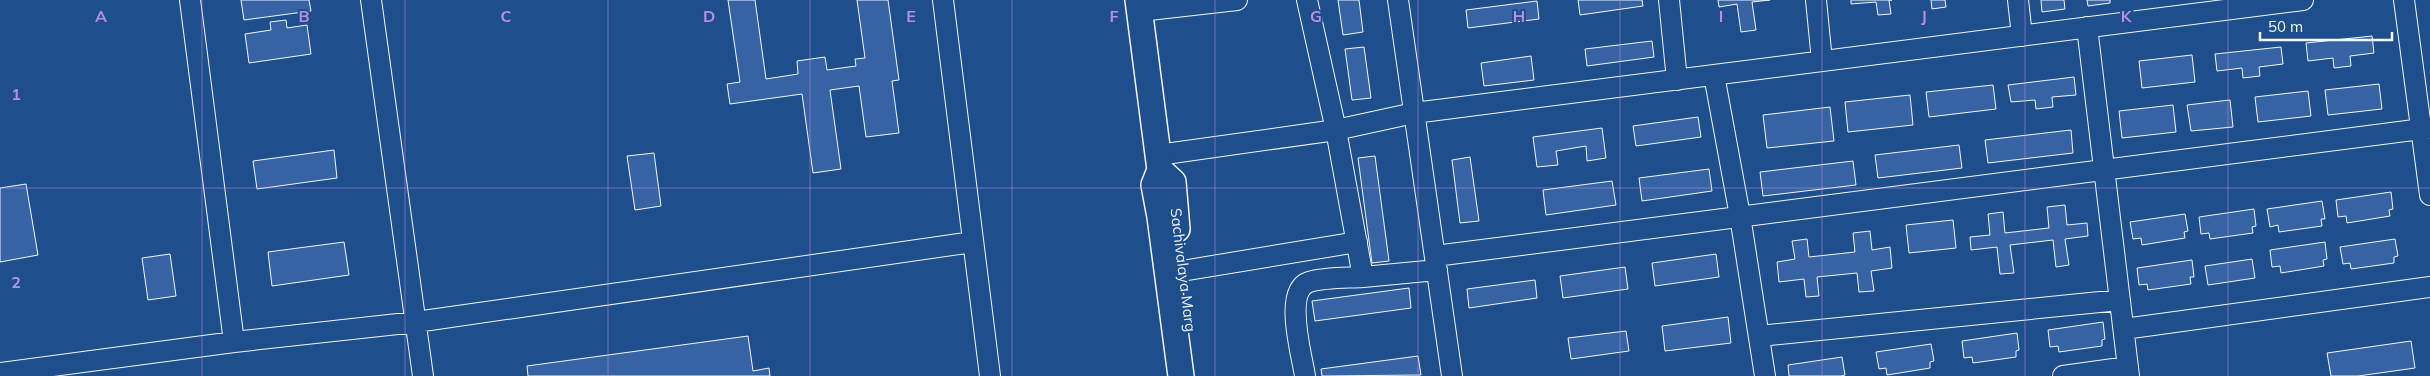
<svg xmlns="http://www.w3.org/2000/svg" width="2430" height="376" font-family="Mulish,sans-serif">
<style>
.building{fill:#3563a3;stroke:#f2f6ff}
.lines{fill:none;stroke-linecap:round;stroke-linejoin:round}
.minor-casing{stroke:#f2f6ff;stroke-width:22}
.major-casing{stroke:#f2f6ff;stroke-width:28}
.minor{stroke:#1f4e8c;stroke-width:20}
.major{stroke:#1f4e8c;stroke-width:25}
.grid{fill:none;stroke:#b691df;stroke-width:1;stroke-opacity:0.55}
.labels{text-anchor:middle;stroke-width:4;stroke-linejoin:round;paint-order:stroke}
.street-label{font-size:15px;fill:#f2f6ff;stroke:#1f4e8c}
.grid-label{font-size:16px;text-anchor:middle;font-weight:bold;fill:#b691df;stroke:#1f4e8c;stroke-width:4;stroke-linejoin:round;paint-order:stroke}
</style>
<rect width="100%" height="100%" fill="#1f4e8c"/>
<path class="building" d="M 241,0 L 309,0 L 311,11 L 244,20 Z
M 728,0 L 755,0 L 766,79 L 798,74 L 797,61 L 825,57 L 827,70 L 856,66 L 855,59 L 865,58 L 857,0 L 888,0 L 899,80 L 892,81 L 899,133 L 866,137 L 859,86 L 830,90 L 841,169 L 813,173 L 802,94 L 730,104 L 727,84 L 740,82 Z
M 1338,0 L 1359,0 L 1363,32 L 1343,35 Z
M 1578,0 L 1642,0 L 1643,6 L 1580,15 Z
M 1718,0 L 1770,0 L 1752,2 L 1756,30 L 1741,32 L 1737,4 L 1719,7 Z
M 1851,0 L 1892,0 L 1889,0 L 1891,14 L 1878,15 L 1876,2 L 1851,4 Z
M 1931,0 L 1945,0 L 1946,7 L 1932,9 Z
M 2041,0 L 2064,0 L 2065,9 L 2042,12 Z
M 2087,0 L 2110,0 L 2110,3 L 2088,6 Z
M 1537,1 L 1539,19 L 1468,28 L 1466,10 Z
M 286,20 L 287,28 L 307,25 L 311,54 L 249,63 L 245,34 L 271,30 L 270,22 Z
M 2372,36 L 2374,53 L 2350,56 L 2351,66 L 2334,68 L 2333,58 L 2308,61 L 2306,43 Z
M 1652,41 L 1654,57 L 1587,66 L 1585,49 Z
M 1364,47 L 1371,98 L 1352,100 L 1345,49 Z
M 2281,47 L 2283,64 L 2259,67 L 2260,76 L 2243,78 L 2242,68 L 2217,71 L 2215,54 Z
M 2192,55 L 2195,82 L 2142,88 L 2139,61 Z
M 1531,56 L 1534,80 L 1484,86 L 1481,63 Z
M 2074,77 L 2076,95 L 2052,97 L 2053,107 L 2036,109 L 2035,100 L 2011,102 L 2008,85 Z
M 2379,84 L 2382,109 L 2328,115 L 2325,90 Z
M 1993,85 L 1996,109 L 1929,117 L 1926,92 Z
M 2308,91 L 2311,116 L 2258,122 L 2255,97 Z
M 1910,95 L 1913,125 L 1848,132 L 1845,102 Z
M 2230,100 L 2233,127 L 2191,131 L 2187,105 Z
M 2173,105 L 2176,132 L 2122,138 L 2119,111 Z
M 1830,107 L 1834,141 L 1767,148 L 1763,115 Z
M 1698,117 L 1701,137 L 1636,146 L 1633,126 Z
M 1602,128 L 1606,158 L 1587,161 L 1586,146 L 1556,151 L 1558,165 L 1537,167 L 1533,137 Z
M 2071,130 L 2073,153 L 1988,163 L 1985,140 Z
M 1959,145 L 1962,168 L 1878,178 L 1875,155 Z
M 334,150 L 337,178 L 257,189 L 253,161 Z
M 654,153 L 661,206 L 635,210 L 627,156 Z
M 1375,156 L 1389,261 L 1372,263 L 1358,158 Z
M 1470,157 L 1479,221 L 1460,223 L 1452,160 Z
M 1853,161 L 1856,185 L 1763,196 L 1760,172 Z
M 1709,169 L 1712,191 L 1642,201 L 1639,178 Z
M 1612,181 L 1616,205 L 1546,215 L 1543,190 Z
M 26,184 L 38,255 L 0,262 L 0,188 Z
M 2391,192 L 2393,209 L 2389,210 L 2390,216 L 2347,223 L 2346,216 L 2338,217 L 2336,200 Z
M 2322,201 L 2325,219 L 2321,219 L 2322,226 L 2279,232 L 2278,225 L 2270,227 L 2267,209 Z
M 2065,205 L 2067,225 L 2087,223 L 2088,236 L 2065,239 L 2069,265 L 2056,267 L 2053,240 L 2010,245 L 2014,273 L 2000,274 L 1997,247 L 1971,250 L 1970,237 L 1990,235 L 1988,214 L 2003,212 L 2005,233 L 2049,228 L 2047,207 Z
M 2254,209 L 2256,226 L 2252,227 L 2253,233 L 2210,239 L 2209,233 L 2201,234 L 2199,217 Z
M 2185,214 L 2188,231 L 2184,232 L 2185,238 L 2142,245 L 2141,238 L 2133,239 L 2130,222 Z
M 1953,220 L 1956,248 L 1909,253 L 1906,225 Z
M 1870,231 L 1872,250 L 1890,247 L 1892,268 L 1871,271 L 1874,291 L 1859,292 L 1857,273 L 1817,277 L 1819,296 L 1806,297 L 1804,279 L 1779,282 L 1777,262 L 1795,259 L 1792,241 L 1807,239 L 1809,257 L 1855,252 L 1853,233 Z
M 2395,239 L 2398,256 L 2394,257 L 2394,263 L 2351,269 L 2350,263 L 2343,264 L 2340,247 Z
M 344,242 L 349,275 L 272,286 L 268,252 Z
M 2325,242 L 2327,259 L 2323,260 L 2324,266 L 2281,273 L 2280,266 L 2272,267 L 2270,250 Z
M 170,254 L 176,296 L 148,300 L 142,258 Z
M 1716,254 L 1719,277 L 1655,286 L 1652,263 Z
M 2252,259 L 2255,278 L 2208,285 L 2205,266 Z
M 2192,260 L 2194,277 L 2190,277 L 2191,284 L 2148,290 L 2147,284 L 2139,285 L 2137,268 Z
M 1625,267 L 1628,289 L 1563,298 L 1560,276 Z
M 1535,280 L 1537,298 L 1469,308 L 1467,289 Z
M 1409,288 L 1411,308 L 1315,321 L 1312,301 Z
M 1728,317 L 1731,343 L 1665,351 L 1662,326 Z
M 2103,322 L 2105,339 L 2102,340 L 2102,346 L 2059,352 L 2058,346 L 2050,347 L 2048,330 Z
M 1626,331 L 1629,351 L 1571,359 L 1568,338 Z
M 2017,333 L 2019,350 L 2016,351 L 2016,357 L 1973,363 L 1972,357 L 1964,358 L 1962,341 Z
M 748,336 L 753,371 L 769,368 L 770,376 L 528,376 L 527,366 Z
M 2411,341 L 2415,368 L 2358,376 L 2331,376 L 2327,353 Z
M 1931,344 L 1934,361 L 1930,362 L 1930,368 L 1887,375 L 1886,368 L 1879,369 L 1876,352 Z
M 1418,356 L 1421,375 L 1322,376 L 1321,369 Z
M 1842,357 L 1845,375 L 1841,376 L 1789,376 L 1788,365 Z"/>
<g class="lines">
<g class="minor-casing">
<path id="minor" d="M 190,0 L 234,342
M 371,0 L 423,376
M 943,0 L 990,376
M 1398,0 L 1452,376
M 1669,0 L 1677,80
M 1816,0 L 1822,61
M 2018,0 L 2022,36
M 2404,0 L 2430,195
M 1140,11 L 1237,0
M 2087,27 L 2129,376
M 1714,75 L 1740,216 L 1765,376
M 1158,155 L 1336,130 L 1414,113 L 2303,0
M 1435,256 L 2430,128
M 1182,271 L 1357,242
M 1363,277 L 1437,270
M 2124,329 L 2430,287
M 1759,336 L 2120,300
M 0,373 L 234,342 L 416,322 L 973,242
M 1305,376 C 1302,355 1283,291 1309,282 C 1325,277 1347,278 1363,277 L 1336,130 L 1307,0
M 2063,376 L 2128,367"/>
</g>
<g class="major-casing">
<path id="major" d="M 1138,0 L 1160,170 L 1154,185 L 1160,217 L 1181,376
M 1160,170 L 1173,182 L 1177,229"/>
</g>
<use href="#minor" class="minor"/>
<use href="#major" class="major"/>
</g>
<path class="grid" d="M 202,0 L 202,376M 405,0 L 405,376M 608,0 L 608,376M 810,0 L 810,376M 1012,0 L 1012,376M 1215,0 L 1215,376M 1418,0 L 1418,376M 1620,0 L 1620,376M 1822,0 L 1822,376M 2025,0 L 2025,376M 2228,0 L 2228,376M 0,188 L 2430,188"/>
<g class="labels">
<g class="street-label">
<text transform="translate(1183 270) rotate(83)" y="5">Sachivalaya Marg</text>
</g>
</g>
<g class="grid-label">
<text x="101" y="22">A</text>
<text x="304" y="22">B</text>
<text x="506" y="22">C</text>
<text x="709" y="22">D</text>
<text x="911" y="22">E</text>
<text x="1114" y="22">F</text>
<text x="1316" y="22">G</text>
<text x="1519" y="22">H</text>
<text x="1721" y="22">I</text>
<text x="1924" y="22">J</text>
<text x="2126" y="22">K</text>
<text x="16" y="100">1</text>
<text x="16" y="288">2</text>
</g>
<path d="M2260 32v8h132v-8" fill="none" stroke="#f2f6ff" stroke-width="2.5"/>
<text x="2268" y="32" font-size="15" fill="#f2f6ff" stroke="#1f4e8c" stroke-width="4" paint-order="stroke">50 m</text>
</svg>
